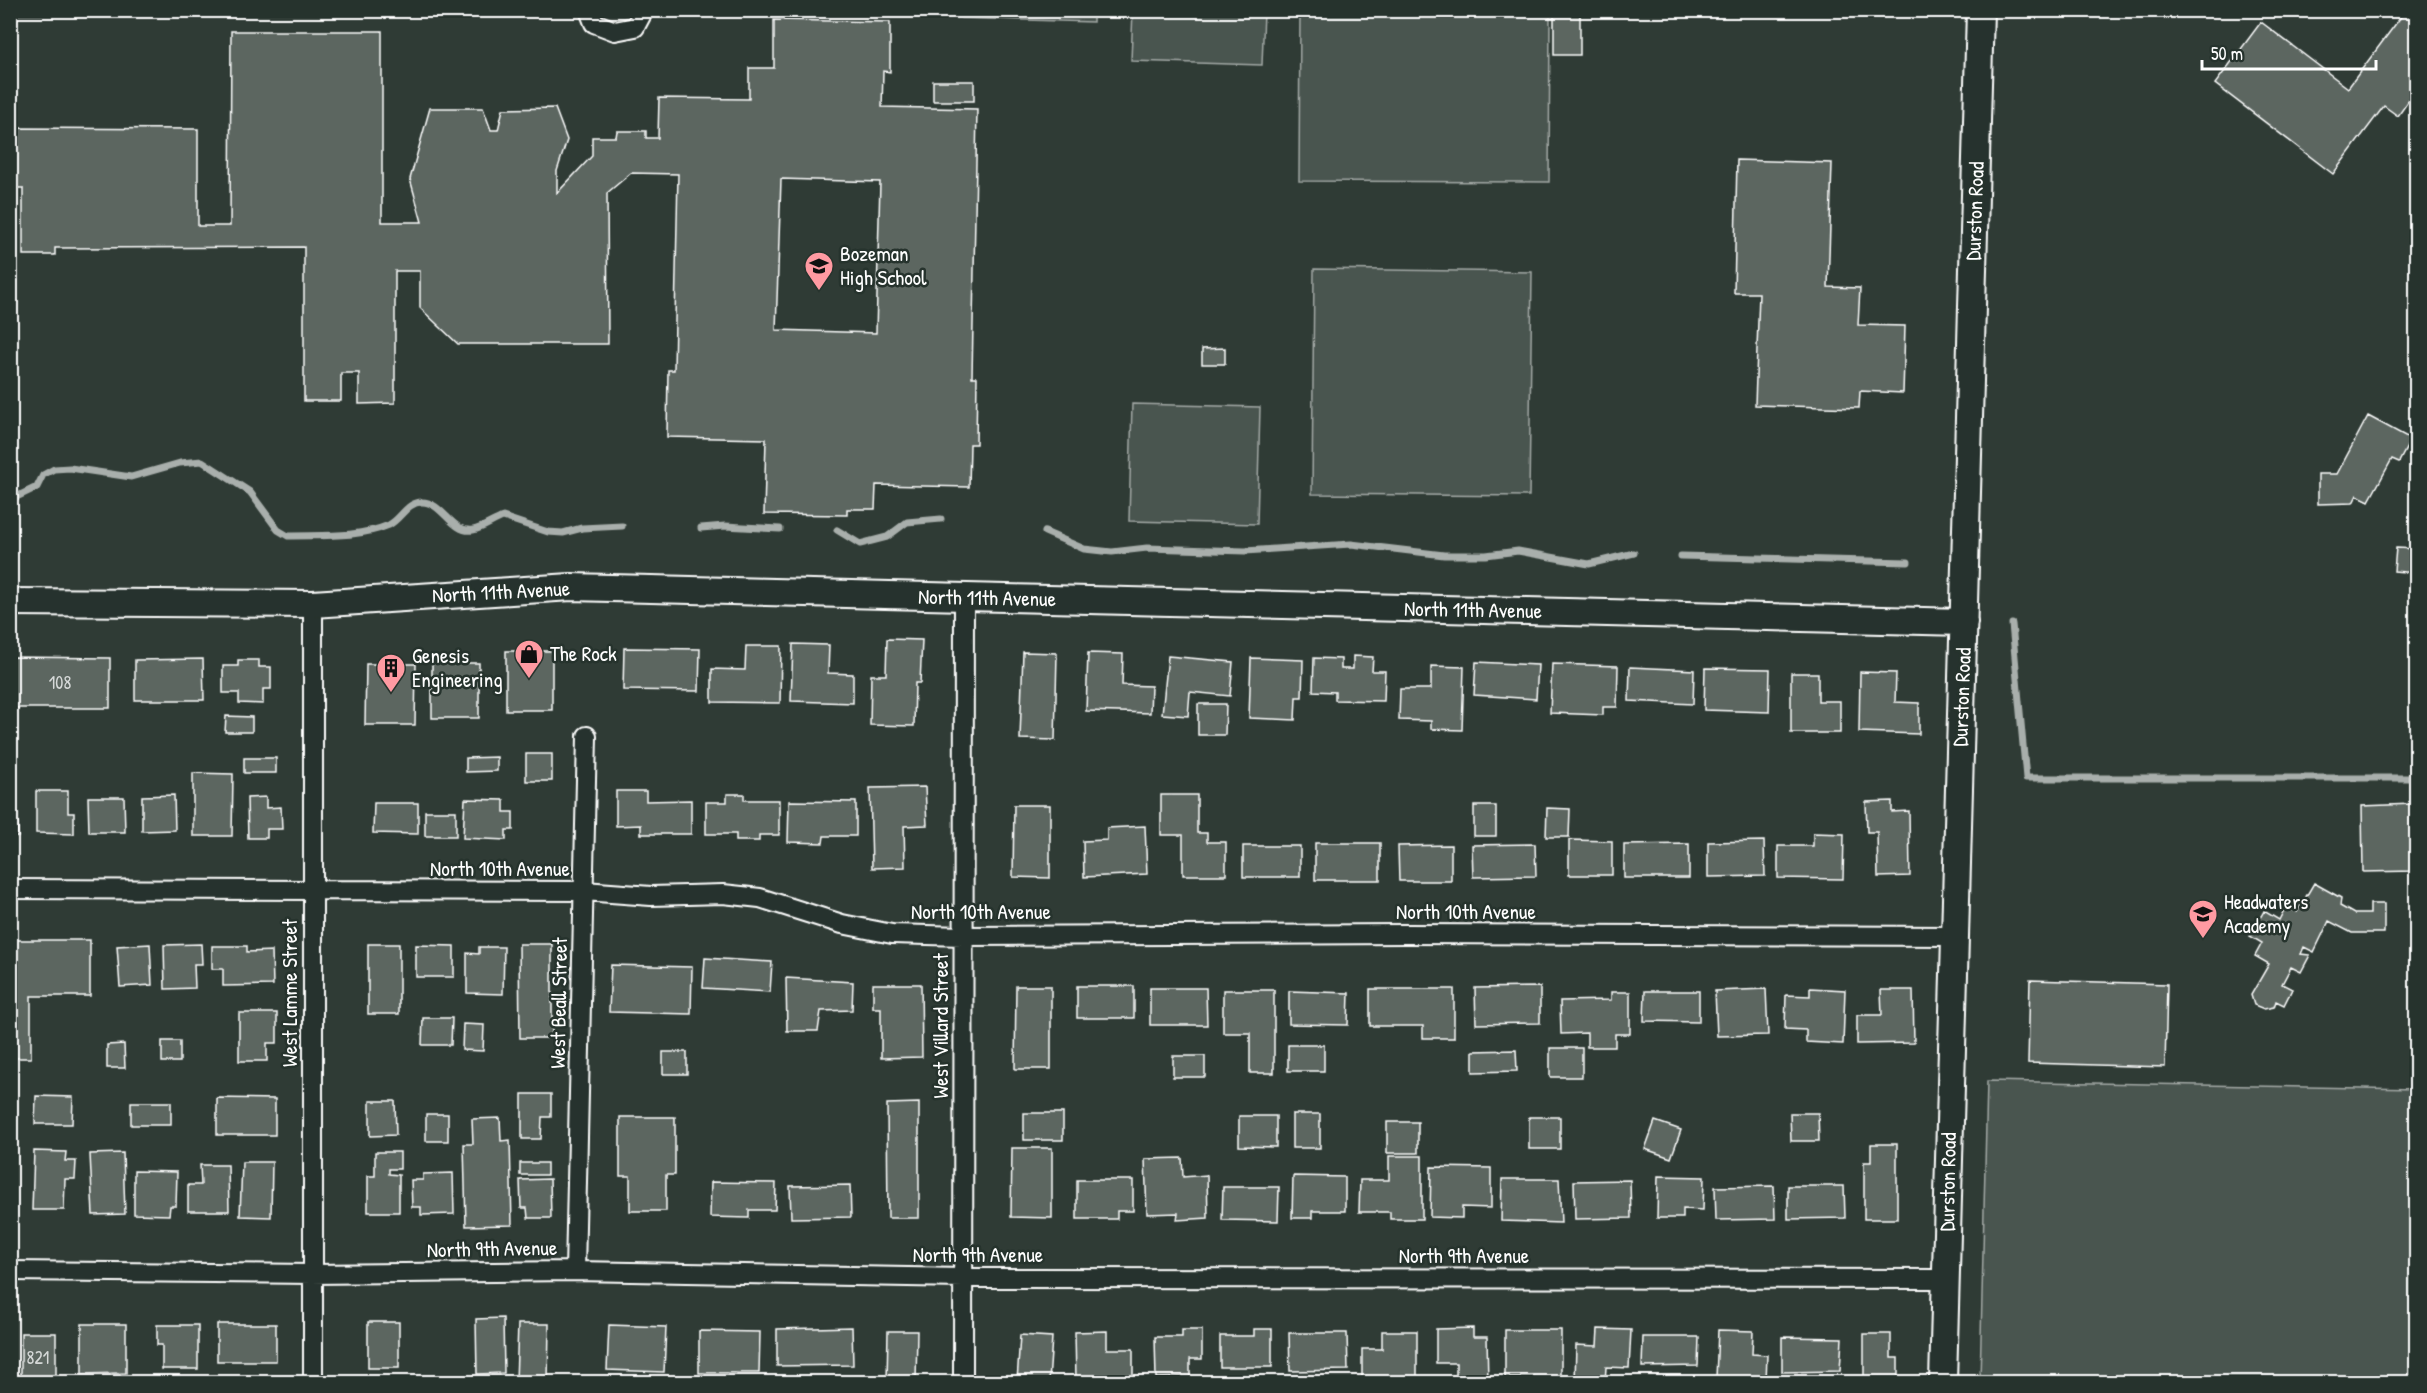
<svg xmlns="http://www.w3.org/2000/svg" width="2427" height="1393" font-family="'Patrick Hand',sans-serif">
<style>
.green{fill:#4a544f;stroke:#a4aaa7;stroke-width:1.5}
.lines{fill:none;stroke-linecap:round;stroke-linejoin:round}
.stream{stroke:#a9afac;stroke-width:7}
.building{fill:#5b6661;stroke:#fff;stroke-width:1.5;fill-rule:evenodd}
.street-casing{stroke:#fff;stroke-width:22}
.secondary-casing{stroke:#fff;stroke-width:30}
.street{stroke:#26332d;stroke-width:18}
.secondary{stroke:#26332d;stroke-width:26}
.labels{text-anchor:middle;stroke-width:5;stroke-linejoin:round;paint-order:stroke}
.number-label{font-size:18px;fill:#d6d9d8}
.street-label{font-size:21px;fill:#fff;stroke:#26332d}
.poi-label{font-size:21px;fill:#fff;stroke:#26332d;text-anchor:start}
</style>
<rect width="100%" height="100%" fill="#2f3b35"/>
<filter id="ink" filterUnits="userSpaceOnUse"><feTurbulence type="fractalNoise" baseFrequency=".0167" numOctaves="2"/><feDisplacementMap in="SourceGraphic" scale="12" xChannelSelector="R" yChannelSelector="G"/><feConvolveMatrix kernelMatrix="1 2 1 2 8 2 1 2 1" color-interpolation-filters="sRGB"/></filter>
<g filter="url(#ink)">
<path class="green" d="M 1133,10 L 1264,11 L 1262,65 L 1131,61 Z
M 961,11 L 1093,11 L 1093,22 L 961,18 Z
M 1300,11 L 1550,11 L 1549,182 L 1299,181 Z
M 1314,269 L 1532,272 L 1529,496 L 1312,494 Z
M 1132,404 L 1260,407 L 1257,524 L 1129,521 Z
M 1987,1081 L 2416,1089 L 2416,1382 L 1980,1382 Z"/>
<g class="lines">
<path class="stream" d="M 10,500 L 37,487 L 43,475 L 54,469 L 70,468 L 131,477 L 180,463 L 202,461 L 250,492 L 278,530 L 288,536 C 322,535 358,538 389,525 C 401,519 407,502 422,502 C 443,502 452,534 473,530 C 482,529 494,520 503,517 L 548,532 L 563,533 L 582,528 L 622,526
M 701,528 L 725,526 L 780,529
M 837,530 L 860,544 L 887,537 L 907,522 L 941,519
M 1045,532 L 1084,549 L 1112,552 L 1147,548 L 1245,551 L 1351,544 L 1444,555 L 1486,555 L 1518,551 L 1589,564 L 1634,553
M 1681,556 L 1908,562
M 2012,624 L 2026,778 L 2416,778"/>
</g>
<path class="building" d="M 10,10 L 113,10 L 113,14 L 15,14 L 15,62 L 10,62 Z
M 1554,10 L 1580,10 L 1580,55 L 1554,55 Z
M 2406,10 L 2416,10 L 2416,90 L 2398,116 L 2384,106 L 2333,174 L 2215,84 L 2261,22 L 2348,88 Z
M 774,20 L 890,22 L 890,72 L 883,71 L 882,107 L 977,109 L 972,377 L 977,377 L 976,444 L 970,444 L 969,487 L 876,485 L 875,509 L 847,509 L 847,515 L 764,514 L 766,439 L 667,437 L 668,370 L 674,370 L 678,174 L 631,173 L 607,193 L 608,344 L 458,344 L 420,308 L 420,271 L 395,271 L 395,403 L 359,404 L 359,373 L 341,373 L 341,401 L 304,401 L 304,247 L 55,248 L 55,255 L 23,255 L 23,188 L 10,188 L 10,128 L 198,129 L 198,226 L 230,226 L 231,31 L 382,31 L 382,222 L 422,222 L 410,179 L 430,108 L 483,108 L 491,130 L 498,130 L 503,109 L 555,108 L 567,140 L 557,171 L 557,193 L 592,156 L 592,137 L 616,137 L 617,131 L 646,131 L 646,138 L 658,138 L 659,98 L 749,99 L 749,68 L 774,68 ZM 781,179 L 880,182 L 876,333 L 776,330 Z
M 933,81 L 974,81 L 974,101 L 933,101 Z
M 1737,160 L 1832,163 L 1828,287 L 1860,288 L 1858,325 L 1905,326 L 1903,393 L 1860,391 L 1859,408 L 1755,405 L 1759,293 L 1734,293 Z
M 1225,348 L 1225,364 L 1202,364 L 1202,349 Z
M 2368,416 L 2411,439 L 2399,462 L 2392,459 L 2369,501 L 2357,495 L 2353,503 L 2318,504 L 2318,474 L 2337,474 Z
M 2396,548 L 2416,549 L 2416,573 L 2394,571 Z
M 887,639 L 922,640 L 920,683 L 915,683 L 914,726 L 870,725 L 871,675 L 886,675 Z
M 793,644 L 829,645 L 828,673 L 853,674 L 853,703 L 791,701 Z
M 746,646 L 781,646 L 780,703 L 712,702 L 712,669 L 745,670 Z
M 624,648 L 700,649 L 699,691 L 623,690 Z
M 506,651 L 552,651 L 552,710 L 506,710 Z
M 1023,652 L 1057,653 L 1055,740 L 1020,739 Z
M 1088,653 L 1123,654 L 1122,685 L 1151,686 L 1150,713 L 1086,711 Z
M 1168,656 L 1233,662 L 1230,696 L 1190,692 L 1188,716 L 1162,714 Z
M 1353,656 L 1373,657 L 1372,671 L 1385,671 L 1384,701 L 1335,700 L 1335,692 L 1313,691 L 1314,658 L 1341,659 L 1341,669 L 1353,669 Z
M 11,657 L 110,658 L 110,708 L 11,708 Z
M 1251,658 L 1303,660 L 1302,697 L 1296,697 L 1295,720 L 1249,718 Z
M 203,659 L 204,700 L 135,700 L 135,660 Z
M 238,660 L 259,660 L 259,667 L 271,667 L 271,689 L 263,689 L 263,704 L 239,703 L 239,693 L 223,693 L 223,666 L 238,666 Z
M 1476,662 L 1538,665 L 1536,699 L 1474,695 Z
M 432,663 L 479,663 L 479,718 L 432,718 Z
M 366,664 L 416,664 L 415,725 L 365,725 Z
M 1552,664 L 1618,666 L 1617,707 L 1603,707 L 1603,715 L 1550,713 Z
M 1431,666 L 1464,667 L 1462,730 L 1431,729 L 1431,721 L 1399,720 L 1400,689 L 1431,689 Z
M 1630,667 L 1694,670 L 1693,704 L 1629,701 Z
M 1705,668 L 1770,669 L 1769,712 L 1704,710 Z
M 1860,672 L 1896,673 L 1895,702 L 1919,703 L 1919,734 L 1859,732 Z
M 1791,673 L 1818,673 L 1818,701 L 1840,701 L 1840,733 L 1791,733 Z
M 1198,704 L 1226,704 L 1225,735 L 1198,735 Z
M 226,716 L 252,717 L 252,732 L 225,732 Z
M 526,754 L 552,754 L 552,781 L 526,781 Z
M 497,757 L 497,771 L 466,772 L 466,758 Z
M 244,758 L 276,758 L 276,773 L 244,773 Z
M 193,773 L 233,774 L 232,836 L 193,836 Z
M 925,787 L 927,825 L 904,826 L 905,867 L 872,868 L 870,788 Z
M 10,790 L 17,790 L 18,837 L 10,837 Z
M 36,791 L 68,791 L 68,813 L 74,813 L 74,834 L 36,833 Z
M 616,791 L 646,791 L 646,801 L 691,800 L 691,834 L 641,834 L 641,825 L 616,826 Z
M 727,794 L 744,794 L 744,800 L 779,800 L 779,835 L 759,835 L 759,841 L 736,841 L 736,834 L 706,834 L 706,802 L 727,802 Z
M 174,795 L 175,830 L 142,831 L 142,796 Z
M 1161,795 L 1197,795 L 1197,833 L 1207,833 L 1207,842 L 1226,842 L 1226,875 L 1183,875 L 1183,835 L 1161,835 Z
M 88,797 L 124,797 L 125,832 L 89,832 Z
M 266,797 L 266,808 L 281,807 L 282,829 L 267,829 L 267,838 L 248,838 L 247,798 Z
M 465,799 L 504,800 L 504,812 L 513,812 L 513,830 L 506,830 L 506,840 L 463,838 Z
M 789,801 L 856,802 L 856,836 L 824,836 L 823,843 L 788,842 Z
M 1892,801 L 1892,812 L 1909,811 L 1910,876 L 1878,877 L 1877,832 L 1867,832 L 1866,802 Z
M 374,803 L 418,803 L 418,834 L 373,833 Z
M 2413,804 L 2414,871 L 2363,872 L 2362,806 Z
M 1014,805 L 1050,805 L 1050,878 L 1013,877 Z
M 1474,806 L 1496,806 L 1496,836 L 1474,836 Z
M 1547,808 L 1570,809 L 1569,837 L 1546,837 Z
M 425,811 L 456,811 L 456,836 L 425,836 Z
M 1145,826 L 1147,874 L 1084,877 L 1083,841 L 1107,840 L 1107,828 Z
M 1813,833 L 1844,834 L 1843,879 L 1778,878 L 1778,846 L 1813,846 Z
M 1569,840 L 1612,841 L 1612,875 L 1569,875 Z
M 1764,841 L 1765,876 L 1708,877 L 1708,842 Z
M 1315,843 L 1380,843 L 1380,880 L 1315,880 Z
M 1535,844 L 1536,876 L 1473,877 L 1472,845 Z
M 1689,844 L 1689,878 L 1624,878 L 1624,845 Z
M 1451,845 L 1451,881 L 1399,881 L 1398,846 Z
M 1243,846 L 1300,846 L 1300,877 L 1243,877 Z
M 2314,883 L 2341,898 L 2340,906 L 2354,914 L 2370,914 L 2370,904 L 2384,904 L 2384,933 L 2352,933 L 2329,921 L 2314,952 L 2304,947 L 2301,954 L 2310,955 L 2301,972 L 2291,967 L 2282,984 L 2292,989 L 2284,1005 L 2276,1001 L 2274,1007 L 2264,1009 L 2254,1005 L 2251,995 L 2269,964 L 2255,956 L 2262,943 L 2250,936 L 2264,911 L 2279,920 L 2286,906 L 2297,912 Z
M 10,940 L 90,940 L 90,996 L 31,996 L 31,1058 L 10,1058 Z
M 150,944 L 152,985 L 120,987 L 117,946 Z
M 201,944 L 202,964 L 194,964 L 195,988 L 165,989 L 164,945 Z
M 368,944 L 399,944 L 399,1014 L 368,1014 Z
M 519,944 L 552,944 L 552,1038 L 520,1038 Z
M 416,945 L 454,946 L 454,977 L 416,977 Z
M 212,946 L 247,946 L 247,952 L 272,951 L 273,985 L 223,986 L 223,969 L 212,969 Z
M 479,947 L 504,947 L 503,994 L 467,993 L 467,953 L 479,954 Z
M 705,958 L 772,962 L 770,992 L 703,988 Z
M 611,965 L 692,967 L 691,1014 L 609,1012 Z
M 786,978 L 853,982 L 852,1010 L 821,1011 L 818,1031 L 787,1031 Z
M 2030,980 L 2167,984 L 2165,1067 L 2028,1063 Z
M 873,984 L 921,984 L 922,1057 L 881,1058 L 881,1008 L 873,1008 Z
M 1016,986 L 1051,986 L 1051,1069 L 1015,1069 Z
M 1077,986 L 1134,986 L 1134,1018 L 1077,1018 Z
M 1540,987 L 1540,1023 L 1476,1024 L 1475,988 Z
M 1150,988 L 1206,988 L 1207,1025 L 1150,1025 Z
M 1810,988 L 1845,990 L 1843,1044 L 1806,1042 L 1806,1030 L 1785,1029 L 1786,995 L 1810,996 Z
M 1370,989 L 1454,989 L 1454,1038 L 1423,1038 L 1423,1026 L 1370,1026 Z
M 1766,989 L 1768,1035 L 1717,1036 L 1715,991 Z
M 1223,990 L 1274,990 L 1274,1073 L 1250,1073 L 1250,1033 L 1223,1033 Z
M 1881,990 L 1913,990 L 1914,1043 L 1857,1044 L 1857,1015 L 1882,1015 Z
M 1289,991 L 1349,993 L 1348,1025 L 1289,1024 Z
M 1645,991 L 1699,991 L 1699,1022 L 1644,1021 Z
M 1611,992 L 1630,992 L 1630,1034 L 1615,1034 L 1615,1047 L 1587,1047 L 1587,1033 L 1561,1034 L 1560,1001 L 1611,1000 Z
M 239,1013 L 277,1013 L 277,1043 L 267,1043 L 267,1061 L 239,1061 Z
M 423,1018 L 452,1018 L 451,1045 L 422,1045 Z
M 463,1024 L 484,1025 L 483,1051 L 462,1050 Z
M 162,1041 L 180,1041 L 180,1062 L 162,1062 Z
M 124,1044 L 125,1068 L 107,1068 L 107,1045 Z
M 1288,1045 L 1324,1045 L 1324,1071 L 1288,1071 Z
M 1550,1048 L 1582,1048 L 1582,1077 L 1550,1077 Z
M 1516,1050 L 1517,1071 L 1473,1072 L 1473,1051 Z
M 663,1052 L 687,1052 L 687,1074 L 663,1074 Z
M 1173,1056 L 1205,1056 L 1205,1077 L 1173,1077 Z
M 522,1094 L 551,1094 L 551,1117 L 542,1117 L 541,1139 L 522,1139 Z
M 36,1096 L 73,1097 L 72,1124 L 35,1124 Z
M 217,1098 L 275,1099 L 275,1135 L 217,1135 Z
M 370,1101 L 395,1101 L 396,1135 L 370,1136 Z
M 131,1102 L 171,1102 L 171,1125 L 131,1125 Z
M 919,1103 L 919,1218 L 888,1218 L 887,1104 Z
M 1024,1113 L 1063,1113 L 1063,1140 L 1024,1140 Z
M 1790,1113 L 1818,1113 L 1819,1141 L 1791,1141 Z
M 426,1114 L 448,1114 L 448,1141 L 426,1141 Z
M 1292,1114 L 1320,1114 L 1320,1148 L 1292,1148 Z
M 1239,1116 L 1276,1116 L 1276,1147 L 1239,1146 Z
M 620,1117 L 675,1117 L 675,1175 L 666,1175 L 666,1211 L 630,1211 L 630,1176 L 620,1176 Z
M 1529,1117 L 1560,1117 L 1560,1149 L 1529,1149 Z
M 500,1118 L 501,1141 L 510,1140 L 512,1225 L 466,1226 L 464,1144 L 473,1144 L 472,1119 Z
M 1655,1121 L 1681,1130 L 1671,1158 L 1645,1149 Z
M 1387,1122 L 1418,1122 L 1418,1153 L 1387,1153 Z
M 1871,1144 L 1897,1144 L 1897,1219 L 1864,1219 L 1864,1162 L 1871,1162 Z
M 1012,1148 L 1052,1148 L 1052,1218 L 1011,1217 Z
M 34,1151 L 66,1152 L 65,1161 L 76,1161 L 75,1179 L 65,1179 L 64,1210 L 32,1210 Z
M 375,1152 L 400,1152 L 400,1169 L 389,1169 L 389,1174 L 399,1175 L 399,1212 L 368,1212 L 368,1176 L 375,1176 Z
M 123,1153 L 125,1214 L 93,1215 L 90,1154 Z
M 1389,1156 L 1422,1156 L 1422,1219 L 1390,1219 L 1390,1212 L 1359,1212 L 1360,1180 L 1389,1180 Z
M 1182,1158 L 1183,1177 L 1207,1175 L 1208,1218 L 1177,1220 L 1178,1213 L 1147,1214 L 1145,1159 Z
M 242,1162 L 272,1162 L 271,1217 L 240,1216 Z
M 520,1163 L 547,1163 L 547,1175 L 520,1175 Z
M 200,1165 L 228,1165 L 229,1211 L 188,1211 L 188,1185 L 201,1185 Z
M 1431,1167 L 1491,1168 L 1491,1208 L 1462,1207 L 1462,1218 L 1430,1217 Z
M 134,1171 L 177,1172 L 176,1206 L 170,1206 L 169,1215 L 134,1214 Z
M 453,1173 L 454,1214 L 421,1215 L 421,1207 L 412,1207 L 411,1180 L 423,1180 L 423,1174 Z
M 10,1176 L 13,1176 L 13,1214 L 10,1214 Z
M 1293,1176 L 1345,1177 L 1345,1211 L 1312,1211 L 1312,1218 L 1292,1218 Z
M 1658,1176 L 1704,1177 L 1703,1210 L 1683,1209 L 1683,1218 L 1657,1218 Z
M 550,1179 L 551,1218 L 528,1218 L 527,1208 L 521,1208 L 520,1180 Z
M 1502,1179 L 1559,1179 L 1561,1223 L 1501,1221 Z
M 1077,1180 L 1133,1180 L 1133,1211 L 1117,1211 L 1117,1219 L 1077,1219 Z
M 1630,1180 L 1631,1218 L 1575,1219 L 1574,1181 Z
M 711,1182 L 776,1183 L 775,1210 L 749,1210 L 749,1218 L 710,1217 Z
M 850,1185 L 851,1217 L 791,1218 L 790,1186 Z
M 1774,1186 L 1775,1219 L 1716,1220 L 1715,1187 Z
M 1788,1186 L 1844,1186 L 1845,1218 L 1788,1219 Z
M 1223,1187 L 1279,1187 L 1278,1221 L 1222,1220 Z
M 503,1318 L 504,1373 L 477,1374 L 476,1319 Z
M 368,1322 L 399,1322 L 399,1368 L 368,1368 Z
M 82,1324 L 126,1324 L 126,1373 L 82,1374 Z
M 217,1324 L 276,1324 L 276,1361 L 217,1361 Z
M 518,1324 L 549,1324 L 548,1382 L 516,1382 Z
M 157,1325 L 198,1325 L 198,1369 L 162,1369 L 162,1345 L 157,1345 Z
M 609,1325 L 666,1327 L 664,1372 L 607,1370 Z
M 852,1327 L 853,1365 L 777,1366 L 777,1329 Z
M 1473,1328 L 1473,1337 L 1487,1337 L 1488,1382 L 1456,1382 L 1456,1363 L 1436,1363 L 1436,1329 Z
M 1254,1329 L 1272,1329 L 1272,1367 L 1220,1367 L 1220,1336 L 1254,1336 Z
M 1598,1329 L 1631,1330 L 1629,1368 L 1606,1367 L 1605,1382 L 1575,1382 L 1576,1345 L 1597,1346 Z
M 1182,1330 L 1202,1330 L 1202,1359 L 1190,1359 L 1190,1377 L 1156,1378 L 1155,1337 L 1182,1337 Z
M 1505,1330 L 1561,1330 L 1561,1378 L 1505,1378 Z
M 1718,1330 L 1753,1331 L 1752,1354 L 1767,1355 L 1766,1381 L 1716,1379 Z
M 699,1331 L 760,1332 L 759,1373 L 699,1373 Z
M 888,1331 L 917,1331 L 916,1382 L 887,1382 Z
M 1107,1331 L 1107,1349 L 1133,1349 L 1133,1378 L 1076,1379 L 1075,1332 Z
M 1382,1331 L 1417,1331 L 1417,1380 L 1362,1380 L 1362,1349 L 1382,1349 Z
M 21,1333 L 56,1333 L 56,1382 L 21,1382 Z
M 1289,1333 L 1347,1333 L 1348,1370 L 1290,1371 Z
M 1864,1334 L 1891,1334 L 1891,1358 L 1898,1358 L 1898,1382 L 1864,1382 Z
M 1020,1335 L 1052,1337 L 1049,1382 L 1017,1382 Z
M 1643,1337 L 1699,1337 L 1698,1366 L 1642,1367 Z
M 1782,1337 L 1842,1338 L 1840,1371 L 1782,1372 Z"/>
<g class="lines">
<g class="street-casing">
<path id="street" d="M 589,10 L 594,23 L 615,31 L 635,27 L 644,10
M 313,604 L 313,1382
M 10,889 L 584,891 L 651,896 L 723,894 L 760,898 L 842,924 L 892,934 L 963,936 L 1405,934 L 1956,936
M 10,1271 L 312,1274 L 575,1271 L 963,1278 L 1946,1279
M 575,1271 L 587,736
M 963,1382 L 964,597"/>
</g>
<g class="secondary-casing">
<path id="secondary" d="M 10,602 L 313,604 L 571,587 L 1964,622
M 1943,1382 L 1980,10"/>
</g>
<use href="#street" class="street"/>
<use href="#secondary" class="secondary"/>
</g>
</g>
<defs>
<g id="school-pin" transform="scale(1.5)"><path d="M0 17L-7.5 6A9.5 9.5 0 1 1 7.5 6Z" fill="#ff9aa2" stroke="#26332d"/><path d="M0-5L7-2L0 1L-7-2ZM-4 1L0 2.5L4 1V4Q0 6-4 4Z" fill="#111"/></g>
<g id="shop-pin" transform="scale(1.5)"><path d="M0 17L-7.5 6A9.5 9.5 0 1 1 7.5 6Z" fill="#ff9aa2" stroke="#26332d"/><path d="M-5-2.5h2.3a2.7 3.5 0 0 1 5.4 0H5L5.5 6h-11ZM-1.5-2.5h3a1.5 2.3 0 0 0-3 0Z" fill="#111"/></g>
<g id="building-pin" transform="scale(1.5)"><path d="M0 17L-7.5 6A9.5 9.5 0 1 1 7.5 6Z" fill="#ff9aa2" stroke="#26332d"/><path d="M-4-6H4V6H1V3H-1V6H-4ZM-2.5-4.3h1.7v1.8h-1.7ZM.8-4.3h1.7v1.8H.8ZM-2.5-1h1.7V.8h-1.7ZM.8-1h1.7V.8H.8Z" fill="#111"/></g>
</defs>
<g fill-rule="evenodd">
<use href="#school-pin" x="819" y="266"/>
<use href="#shop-pin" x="529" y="654"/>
<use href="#building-pin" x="391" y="668"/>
<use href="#school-pin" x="2203" y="914"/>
</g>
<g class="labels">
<g class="number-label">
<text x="60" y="689">108</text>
<text x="38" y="1364">821</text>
</g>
<g class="street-label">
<text transform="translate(1975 211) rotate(-88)" y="7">Durston Road</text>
<text transform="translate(501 592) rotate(-3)" y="7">North 11th Avenue</text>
<text transform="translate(987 598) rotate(1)" y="7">North 11th Avenue</text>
<text transform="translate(1473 610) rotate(1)" y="7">North 11th Avenue</text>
<text transform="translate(1962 697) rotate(-88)" y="7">Durston Road</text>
<text x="500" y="876">North 10th Avenue</text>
<text x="981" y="919">North 10th Avenue</text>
<text x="1466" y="919">North 10th Avenue</text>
<text transform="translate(290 993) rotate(-90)" y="7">West Lamme Street</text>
<text transform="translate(559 1003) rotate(-89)" y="7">West Beall Street</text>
<text transform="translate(941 1026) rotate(-90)" y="7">West Villard Street</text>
<text transform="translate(1948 1182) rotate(-89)" y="7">Durston Road</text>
<text transform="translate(492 1249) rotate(-1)" y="7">North 9th Avenue</text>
<text x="978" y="1262">North 9th Avenue</text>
<text x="1464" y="1263">North 9th Avenue</text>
</g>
<g class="poi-label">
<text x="840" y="261">Bozeman<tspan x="840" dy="24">High School</tspan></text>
<text x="550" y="661">The Rock</text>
<text x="412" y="663">Genesis<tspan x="412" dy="24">Engineering</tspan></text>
<text x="2224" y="909">Headwaters<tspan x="2224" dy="24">Academy</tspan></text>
</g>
</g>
<rect width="2427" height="1393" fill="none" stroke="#26332d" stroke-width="36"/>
<rect x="18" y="18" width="2391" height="1357" fill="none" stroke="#fff" stroke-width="2" filter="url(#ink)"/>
<path d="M2202 60v9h174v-9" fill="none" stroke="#ffffff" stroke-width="3"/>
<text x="2211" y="60" font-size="18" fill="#ffffff" stroke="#26332d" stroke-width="4.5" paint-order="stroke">50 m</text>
</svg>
